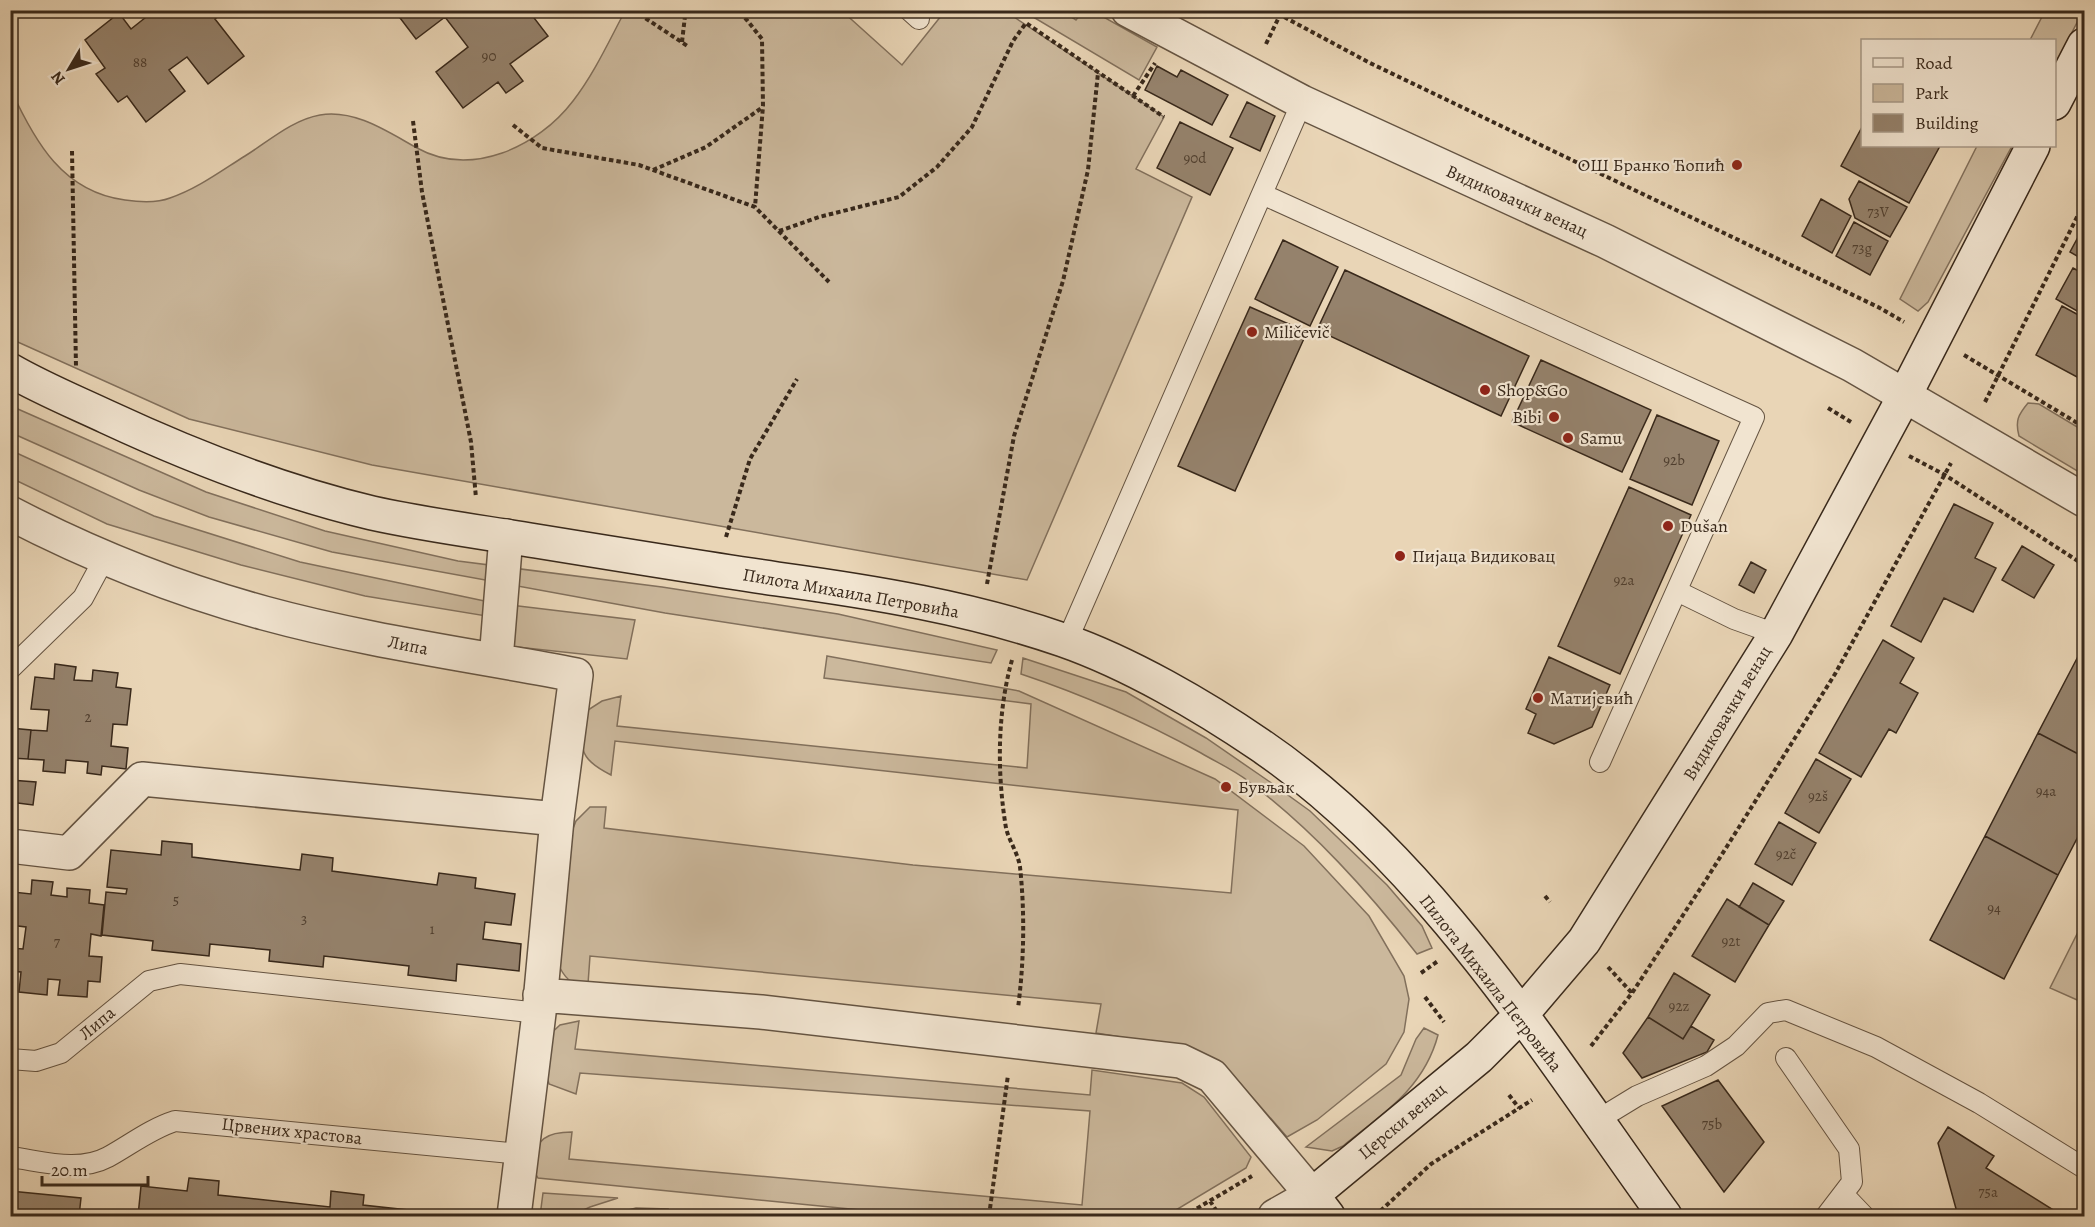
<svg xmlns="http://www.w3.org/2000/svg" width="2095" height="1227" font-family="Alegreya,serif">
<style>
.green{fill:#cbb89c;stroke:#82705c;stroke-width:1.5}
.building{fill:#95826c;stroke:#39291b;stroke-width:1.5}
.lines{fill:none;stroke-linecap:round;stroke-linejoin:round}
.lane-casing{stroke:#655442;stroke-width:22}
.street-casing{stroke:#655442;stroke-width:36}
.secondary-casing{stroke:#39291b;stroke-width:36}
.path{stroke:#39291b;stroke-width:4;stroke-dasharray:4.5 3;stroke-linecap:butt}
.lane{stroke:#f1e4d0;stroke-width:20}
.street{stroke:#f1e4d0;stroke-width:33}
.secondary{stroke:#f1e4d0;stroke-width:33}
.poi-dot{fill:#8f2418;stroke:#f1e4d0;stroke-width:2}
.labels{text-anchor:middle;stroke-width:4.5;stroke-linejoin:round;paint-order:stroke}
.number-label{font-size:15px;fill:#503f2f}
.poi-label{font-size:18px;fill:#39291b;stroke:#f1e4d0;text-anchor:start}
.street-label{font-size:18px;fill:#39291b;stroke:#f1e4d0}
</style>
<rect width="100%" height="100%" fill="#e9d5b6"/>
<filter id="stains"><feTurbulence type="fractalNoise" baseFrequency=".00333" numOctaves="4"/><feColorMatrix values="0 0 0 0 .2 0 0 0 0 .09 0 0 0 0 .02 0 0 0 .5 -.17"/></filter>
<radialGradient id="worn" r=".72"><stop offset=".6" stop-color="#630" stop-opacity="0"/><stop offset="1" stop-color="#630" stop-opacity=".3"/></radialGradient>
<path class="green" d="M 625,11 L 842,11 L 902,65 L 945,11 L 1005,11 L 1164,117 L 1136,169 L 1192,197 L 1027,580 L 372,465 L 189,419 L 11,339 L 11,90 C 35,142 63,192 125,200 C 139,202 157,203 170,198 C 197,189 221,171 245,156 C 269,141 292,120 320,115 C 355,109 388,132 417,148 C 471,178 538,147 573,101 C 594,74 609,41 625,11 Z
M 1023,11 L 1062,11 L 1076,20 L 1083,11 L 1093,11 L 1157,47 L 1139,80 Z
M 2045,11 L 2083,11 L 2055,65 L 2054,40 L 2030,40 Z
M 1977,146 L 2012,146 L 1928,302 L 1918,311 L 1900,299 Z
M 2028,403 L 2039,404 L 2084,431 L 2084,475 L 2019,436 C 2015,421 2018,415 2028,403 Z
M 11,406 L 206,492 L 325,531 L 458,561 L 662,587 L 838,614 L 997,650 L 991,663 L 665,613 L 332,552 L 209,517 L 139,490 L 14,434 L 11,432 Z
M 10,450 L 154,516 L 300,562 L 494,603 L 635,620 L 627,659 L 490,644 L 493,617 L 365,596 L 241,565 L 107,524 L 11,478 Z
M 827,656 L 1019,691 L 1215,779 L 1304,846 L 1369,916 L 1404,976 L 1409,999 L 1404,1032 L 1386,1064 L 1317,1120 L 1287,1137 L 1226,1067 L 1188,1048 L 1096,1033 L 1101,1004 L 590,956 L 588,984 C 573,985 567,981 560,968 L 572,831 L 576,821 L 590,807 L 606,807 L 604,828 L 913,865 L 1231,893 L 1238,810 L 615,741 L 611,775 C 576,757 579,746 588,710 L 602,701 L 621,696 L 617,726 L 1027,768 L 1031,704 L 824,678 Z
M 1023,658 L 1126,692 L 1206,738 L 1270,782 L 1310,811 L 1387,885 L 1422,926 L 1432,948 L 1417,954 C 1367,890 1313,830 1248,781 C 1234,770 1216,762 1201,753 C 1143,721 1084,695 1021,674 Z
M 2084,920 L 2084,1003 L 2050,988 Z
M 579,1021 L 575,1049 L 1090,1095 L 1092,1070 L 1182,1083 L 1204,1097 L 1251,1157 L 1246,1168 L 1166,1216 L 921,1216 L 538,1178 L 530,1164 C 537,1139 546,1132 572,1132 L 569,1159 L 1082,1205 L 1090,1111 L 580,1073 L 576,1094 L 549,1084 L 544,1065 L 546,1038 L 560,1025 Z
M 1424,1028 L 1438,1035 C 1424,1088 1384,1113 1343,1146 L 1332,1151 L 1306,1147 L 1401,1075 L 1416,1039 Z
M 543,1193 L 618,1198 L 590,1207 L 571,1216 L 540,1216 Z
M 636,1208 L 668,1209 L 666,1216 L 605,1216 Z"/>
<path class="building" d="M 155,10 L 226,10 L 215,19 L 244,56 L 208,84 L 187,57 L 169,70 L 185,91 L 146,122 L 127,96 L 118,102 L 96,74 L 105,68 L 85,40 L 119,13 L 131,29 Z
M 394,10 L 498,10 L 502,15 L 508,10 L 528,10 L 548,36 L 510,64 L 523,81 L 506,93 L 498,82 L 463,108 L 436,72 L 468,47 L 445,17 L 416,39 Z
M 1157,66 L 1177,77 L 1181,70 L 1228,95 L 1212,125 L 1145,90 Z
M 1247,102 L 1275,116 L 1260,151 L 1230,137 Z
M 1180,122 L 1233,148 L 1210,195 L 1157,168 Z
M 1862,127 L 1862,146 L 1940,146 L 1909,203 L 1841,166 Z
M 1859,181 L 1907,207 L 1890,237 L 1855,218 L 1849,199 Z
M 1821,199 L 1851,216 L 1832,253 L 1802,236 Z
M 1854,222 L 1888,241 L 1870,275 L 1836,256 Z
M 2084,226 L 2084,260 L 2070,252 Z
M 1283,240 L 1338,267 L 1310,326 L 1255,299 Z
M 2073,268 L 2084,274 L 2084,315 L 2056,299 Z
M 1345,270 L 1529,356 L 1501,416 L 1317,330 Z
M 2062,306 L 2084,318 L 2084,364 L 2077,377 L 2036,355 Z
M 1250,307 L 1307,332 L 1235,491 L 1178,466 Z
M 1541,360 L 1651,410 L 1622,472 L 1512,422 Z
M 1657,415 L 1719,441 L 1692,505 L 1630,479 Z
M 1629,487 L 1691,515 L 1620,674 L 1558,646 Z
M 1954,504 L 1993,523 L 1975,558 L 1996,568 L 1973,612 L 1944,598 L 1921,642 L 1891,626 Z
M 2022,546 L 2054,565 L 2034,598 L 2002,580 Z
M 1751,562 L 1766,570 L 1754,593 L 1739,585 Z
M 1883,640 L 1914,658 L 1900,683 L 1918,693 L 1896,733 L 1889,729 L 1861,777 L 1819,753 Z
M 2084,645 L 2084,757 L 2038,733 Z
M 1549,657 L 1610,685 L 1592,727 L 1554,744 L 1528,733 L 1536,714 L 1526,709 Z
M 55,664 L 76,667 L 74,680 L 92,681 L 93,670 L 118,673 L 116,687 L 131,689 L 127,725 L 113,724 L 111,746 L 128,748 L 126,769 L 102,766 L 101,775 L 87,773 L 88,762 L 66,760 L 65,773 L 43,771 L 44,760 L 28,759 L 31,730 L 47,731 L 49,710 L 31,709 L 35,677 L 54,679 Z
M 10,728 L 31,730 L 28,759 L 10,758 Z
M 2038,733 L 2084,757 L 2084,825 L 2058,875 L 1985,836 Z
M 1816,759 L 1851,779 L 1819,833 L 1785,813 Z
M 10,780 L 36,782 L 33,805 L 10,802 Z
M 1779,822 L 1816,843 L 1792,885 L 1755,864 Z
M 1985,836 L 2058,875 L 2004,979 L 1930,940 Z
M 162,841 L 192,844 L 192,857 L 300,870 L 302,854 L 333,858 L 332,871 L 437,885 L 439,873 L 476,878 L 475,888 L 515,894 L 511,925 L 485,922 L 483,939 L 521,944 L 519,971 L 457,964 L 456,981 L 408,975 L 409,966 L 324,956 L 323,967 L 269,961 L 270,950 L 210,944 L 209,956 L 152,950 L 153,941 L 102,935 L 106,892 L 126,894 L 127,889 L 107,887 L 111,850 L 161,855 Z
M 32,880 L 53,882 L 51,895 L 67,897 L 67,888 L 90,890 L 89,903 L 104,905 L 101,936 L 91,934 L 89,956 L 102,957 L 100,982 L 88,981 L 87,997 L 58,995 L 60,980 L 48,979 L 47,995 L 19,992 L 21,972 L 10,971 L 10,948 L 23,949 L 26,927 L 10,925 L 13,892 L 31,894 Z
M 1753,883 L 1784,901 L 1769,925 L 1739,907 Z
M 1727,899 L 1769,925 L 1735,982 L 1692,956 Z
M 1674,973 L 1710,995 L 1683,1039 L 1648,1017 Z
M 1648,1017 L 1683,1039 L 1691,1026 L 1714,1040 L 1707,1052 L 1642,1078 L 1623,1053 Z
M 1718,1080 L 1764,1142 L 1724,1192 L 1662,1106 Z
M 1948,1127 L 1994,1156 L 1986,1168 L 2063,1216 L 1958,1216 L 1938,1143 Z
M 189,1178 L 219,1181 L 218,1195 L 330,1207 L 331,1191 L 364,1195 L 363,1205 L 408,1210 L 407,1216 L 138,1216 L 141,1186 L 187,1191 Z
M 10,1191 L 81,1198 L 79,1216 L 10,1216 Z"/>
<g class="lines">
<g class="lane-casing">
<path id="lane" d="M 909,10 L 919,19
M 1262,194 L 1754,417 L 1600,762
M 1677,591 L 1734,619 L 1776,634
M 1067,641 L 1302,102
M 10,669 L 83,598 L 104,559
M 1786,1058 L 1849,1149 L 1852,1182 L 1826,1216
M 10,1059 L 36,1061 L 61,1053 L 149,981 L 180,974 L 539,1013
M 1596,1121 L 1637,1096 L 1706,1066 L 1736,1046 L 1768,1013 L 1786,1010 L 1876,1047 L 1979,1103 L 2084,1168
M 10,1157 C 42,1161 78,1173 108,1157 C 130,1145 150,1129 175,1121 L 521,1154
M 1843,1194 L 1864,1216"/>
</g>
<g class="street-casing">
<path id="street" d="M 1128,10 L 1302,102 L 1605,241 L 1852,365 L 2084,500
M 10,513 C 91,555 176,589 264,613 C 366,641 472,655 576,675 L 557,819 L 539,1013 L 514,1216
M 496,660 L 506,536
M 10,846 L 69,853 L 142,779 L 557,819
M 540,995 L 761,1012 L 1181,1061 L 1212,1076 L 1312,1195 L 1275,1216"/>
</g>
<g class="secondary-casing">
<path id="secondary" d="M 2054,103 L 2084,45
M 10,370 C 41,388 75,402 107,417 C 193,457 280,491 372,513 C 426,525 482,532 536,541 C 616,554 696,567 777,579 C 873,592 971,608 1063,640 C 1129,663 1203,706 1260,745 C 1428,859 1548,1054 1665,1216
M 1328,1216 L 1312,1195 L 1479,1057 L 1521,1015 L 1584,941 L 1776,634 L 1906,393 L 2033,146"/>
</g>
<path class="path" d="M 633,10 L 689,47
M 732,10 L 746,19 L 762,39 L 763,106 L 755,207
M 1271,10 L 1370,63 L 1878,307 L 1904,322
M 10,14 L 15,10
M 682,42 L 685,16 L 693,10
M 1266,44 L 1280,15
M 1133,96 L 1155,63
M 413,121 L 422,192 L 471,442 L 476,498
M 513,125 L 542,148 L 639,165 L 755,207 L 829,282
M 72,151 L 76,367
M 653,170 L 706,147 L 763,107
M 779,231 L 819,217 L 899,197 L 937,167 L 972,127 L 1013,41 L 1026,23 L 1164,117
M 1964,355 L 2084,427
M 1985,402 L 2084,203
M 1828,408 L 1851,422
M 1909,456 L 1945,475 L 2084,565
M 726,537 L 750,459 L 797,379
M 987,584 L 1014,436 L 1063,281 L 1088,170 L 1098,73
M 1012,660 C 997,713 997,774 1006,828 C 1009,841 1018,853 1020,867 C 1025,912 1024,963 1018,1008
M 1545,896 L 1550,902
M 1608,967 L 1632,993
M 1421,973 L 1438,961
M 1425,997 L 1444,1022
M 1591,1046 L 1632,993 L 1704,883 L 1835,674 L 1951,463
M 1509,1095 L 1519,1108
M 1210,1201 L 1220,1216
M 989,1216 L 1008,1075
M 1184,1216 L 1252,1176
M 1375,1216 L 1431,1164 L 1532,1100"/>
<use href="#lane" class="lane"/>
<use href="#street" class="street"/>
<use href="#secondary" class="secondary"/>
</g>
<g class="poi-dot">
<circle cx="1737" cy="165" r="6"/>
<circle cx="1252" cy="332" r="6"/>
<circle cx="1485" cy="390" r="6"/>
<circle cx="1554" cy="417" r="6"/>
<circle cx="1568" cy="438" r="6"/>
<circle cx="1668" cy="526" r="6"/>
<circle cx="1400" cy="556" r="6"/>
<circle cx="1538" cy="698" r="6"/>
<circle cx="1226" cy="787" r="6"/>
</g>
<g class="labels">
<g class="number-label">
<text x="489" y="61">90</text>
<text x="140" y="67">88</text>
<text x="1195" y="163">90d</text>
<text x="1878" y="217">73V</text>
<text x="1862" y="253">73g</text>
<text x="1674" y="465">92b</text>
<text x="1624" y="585">92a</text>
<text x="88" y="722">2</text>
<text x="2046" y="796">94a</text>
<text x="1818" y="801">92š</text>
<text x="1786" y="859">92č</text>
<text x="176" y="905">5</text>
<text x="1994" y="913">94</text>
<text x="304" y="924">3</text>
<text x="432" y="934">1</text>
<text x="1731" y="946">92t</text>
<text x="57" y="947">7</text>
<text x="1679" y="1011">92z</text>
<text x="1712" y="1129">75b</text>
<text x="1988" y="1197">75a</text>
</g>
<g class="poi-label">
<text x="1725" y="171" text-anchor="end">ОШ Бранко Ћопић</text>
<text x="1264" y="338">Miličevič</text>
<text x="1497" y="396">Shop&amp;Go</text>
<text x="1542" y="423" text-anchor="end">Bibi</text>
<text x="1580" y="444">Samu</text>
<text x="1680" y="532">Dušan</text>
<text x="1412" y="562">Пијаца Видиковац</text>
<text x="1550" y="704">Матијевић</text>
<text x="1238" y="793">Бувљак</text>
</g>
<g class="street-label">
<text transform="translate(1517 201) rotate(24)" y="6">Видиковачки венац</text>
<text transform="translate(851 593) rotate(10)" y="6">Пилота Михаила Петровића</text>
<text transform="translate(408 645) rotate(11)" y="6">Липа</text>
<text transform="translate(1727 713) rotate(-59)" y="6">Видиковачки венац</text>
<text transform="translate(1491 983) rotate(52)" y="6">Пилота Михаила Петровића</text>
<text transform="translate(97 1023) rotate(-40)" y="6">Липа</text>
<text transform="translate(1402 1121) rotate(-40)" y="6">Церски венац</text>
<text transform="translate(292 1131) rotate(6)" y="6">Црвених храстова</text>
</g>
</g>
<rect width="2095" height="1227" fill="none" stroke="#e9d5b6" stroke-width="36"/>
<rect x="12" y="12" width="2071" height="1203" fill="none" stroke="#39291b" stroke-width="3"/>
<rect x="18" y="18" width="2059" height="1191" fill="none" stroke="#39291b" stroke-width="1.5"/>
<rect x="1861" y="39" width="195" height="108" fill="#f1e4d0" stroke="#a79988" stroke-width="1.5"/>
<rect x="1873" y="58" width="30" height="9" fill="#f1e4d0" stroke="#a79988" stroke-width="1.5"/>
<text x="1915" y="69" font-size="18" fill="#39291b">Road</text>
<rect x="1873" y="84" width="30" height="18" fill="#cbb89c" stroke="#a79988" stroke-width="1.5"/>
<text x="1915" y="99" font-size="18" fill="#39291b">Park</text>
<rect x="1873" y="114" width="30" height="18" fill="#95826c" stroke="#a79988" stroke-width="1.5"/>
<text x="1915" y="129" font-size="18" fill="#39291b">Building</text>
<g transform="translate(69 69) rotate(231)" stroke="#f1e4d0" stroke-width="4.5" paint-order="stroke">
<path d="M0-4.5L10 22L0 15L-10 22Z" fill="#39291b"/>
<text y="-9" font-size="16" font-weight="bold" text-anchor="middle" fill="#39291b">N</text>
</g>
<path d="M42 1176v9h106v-9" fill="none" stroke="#39291b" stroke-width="3"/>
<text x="51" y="1176" font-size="18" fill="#39291b" stroke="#f1e4d0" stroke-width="4.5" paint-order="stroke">20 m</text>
<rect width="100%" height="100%" filter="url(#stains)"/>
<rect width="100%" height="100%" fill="url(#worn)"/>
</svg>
